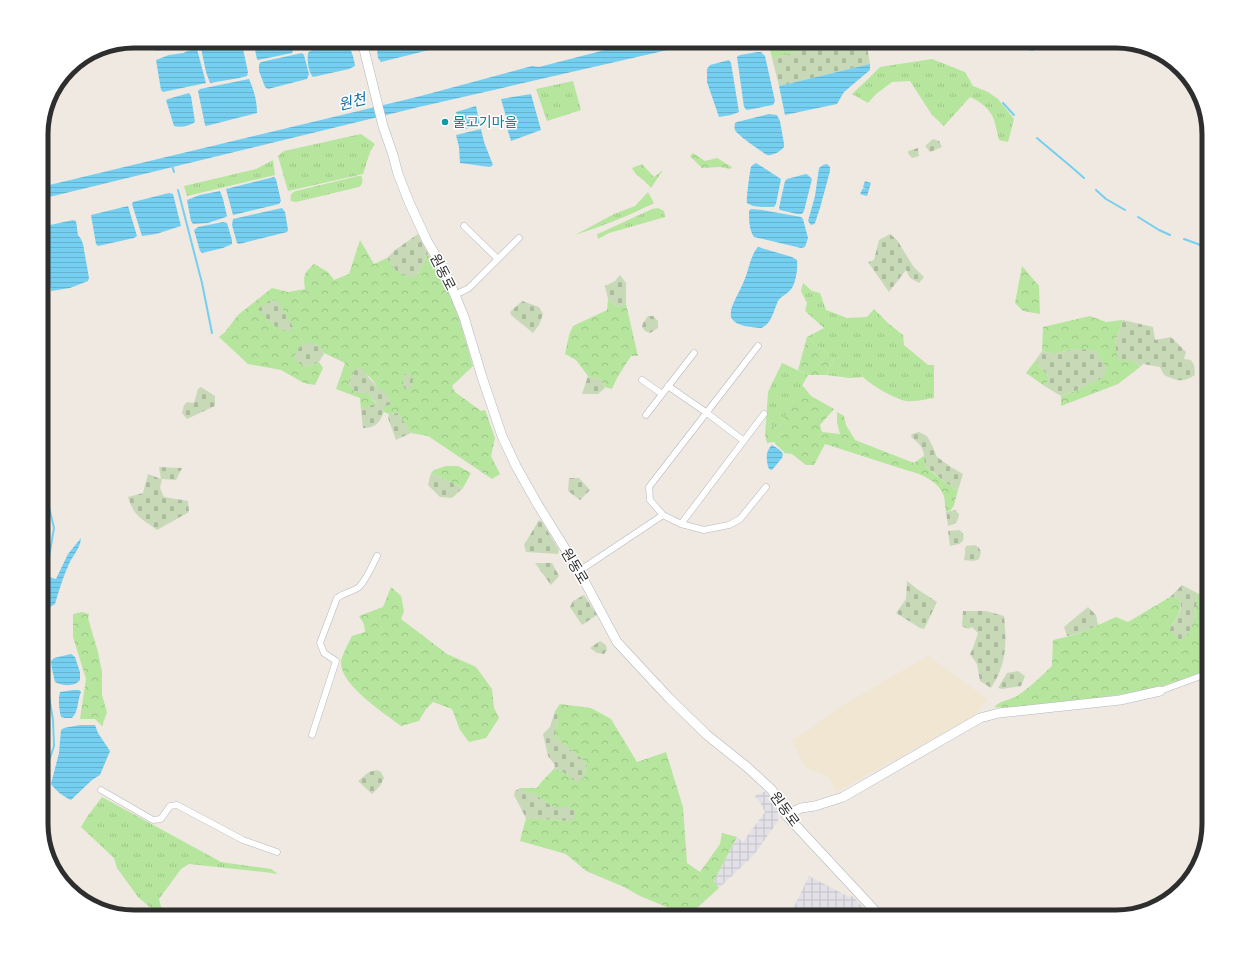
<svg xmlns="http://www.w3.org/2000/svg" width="1250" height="958" font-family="Lato,'Noto Sans KR',sans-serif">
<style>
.industrial{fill:url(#industrial-grid)}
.education{fill:#f0e6d1}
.grass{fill:url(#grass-tufts)}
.forest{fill:url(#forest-crowns)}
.cemetery{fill:url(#cemetery-stones)}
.water{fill:url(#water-rules)}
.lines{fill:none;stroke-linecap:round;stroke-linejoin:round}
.stream{stroke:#75cff0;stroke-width:2}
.street-casing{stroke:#b4b7c1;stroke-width:7}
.secondary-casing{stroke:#b4b7c1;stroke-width:10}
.street{stroke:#fff;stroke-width:6}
.secondary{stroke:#fff;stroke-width:9}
.culture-dot{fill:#0f9aa8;stroke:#fff;stroke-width:1.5}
.labels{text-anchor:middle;stroke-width:3;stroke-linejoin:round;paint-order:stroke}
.culture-label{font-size:14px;fill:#0d838f;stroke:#fff;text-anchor:start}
.street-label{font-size:14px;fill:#2e2e2e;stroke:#fff}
.water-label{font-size:15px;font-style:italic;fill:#0d6fa3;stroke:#fff}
.rim{fill:none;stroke:#2e2e2e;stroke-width:5}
</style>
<defs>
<pattern id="industrial-grid" width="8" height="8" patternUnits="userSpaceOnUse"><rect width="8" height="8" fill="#e3e1e8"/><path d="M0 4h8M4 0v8" fill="none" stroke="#c3c1c7"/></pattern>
<pattern id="grass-tufts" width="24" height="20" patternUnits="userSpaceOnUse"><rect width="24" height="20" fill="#b6e59e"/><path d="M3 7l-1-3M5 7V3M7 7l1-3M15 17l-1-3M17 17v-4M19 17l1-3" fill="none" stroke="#9dc588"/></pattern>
<pattern id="forest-crowns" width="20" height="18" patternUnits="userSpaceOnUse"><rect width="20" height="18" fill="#b6e59e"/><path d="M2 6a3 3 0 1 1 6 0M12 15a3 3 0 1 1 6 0" fill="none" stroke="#9dc588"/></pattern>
<pattern id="cemetery-stones" width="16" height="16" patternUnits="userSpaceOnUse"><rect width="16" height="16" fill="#c8d9b8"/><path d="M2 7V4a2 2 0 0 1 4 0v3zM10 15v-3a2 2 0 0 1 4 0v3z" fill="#acbb9e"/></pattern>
<pattern id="water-rules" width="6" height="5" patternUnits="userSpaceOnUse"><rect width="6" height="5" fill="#75cff0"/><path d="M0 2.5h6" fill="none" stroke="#66b2ce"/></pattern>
</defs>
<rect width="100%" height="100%" fill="#efe9e1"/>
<path class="industrial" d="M 766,791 L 779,812 L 778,821 L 753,856 L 719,888 L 714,881 L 737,837 L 743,842 L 765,812 L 761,804 L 755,796 Z
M 809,876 L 849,897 L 853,896 L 871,917 L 789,917 Z"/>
<path class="education" d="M 928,656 L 987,699 L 975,717 L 969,719 L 836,792 L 830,778 L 805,767 L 792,740 L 811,729 L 838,708 Z"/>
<path class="grass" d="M 783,41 L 842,41 L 772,58 L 770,49 L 773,43 Z
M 932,59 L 965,72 L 973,86 L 988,92 L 998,99 L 1014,119 L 1008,142 L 999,140 C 994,117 993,108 970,97 L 944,126 L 932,115 L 910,81 L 892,82 L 876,94 L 868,103 L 852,94 L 867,80 L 880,67 Z
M 573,81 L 581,110 L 547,121 L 536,89 Z
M 361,134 L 375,144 L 370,152 L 363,174 L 288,191 L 278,156 L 284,151 Z
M 273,160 L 275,175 L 187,196 L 184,186 L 256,169 Z
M 358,176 L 361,176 C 364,180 362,185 359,187 L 296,202 L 291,201 C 290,195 291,193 296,191 Z
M 648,192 L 654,203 C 628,216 603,226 575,235 L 614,214 L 635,206 Z
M 658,208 L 664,211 L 665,217 L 609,233 L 598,239 L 597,234 L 600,233 L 652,209 Z
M 803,283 L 812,291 L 820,293 L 826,310 L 847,318 L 867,317 L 874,309 L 889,324 L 903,335 L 904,345 L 928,365 L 934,365 L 934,398 C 926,399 915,402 906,401 C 895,399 871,385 863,377 L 850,378 L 826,375 L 834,359 L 807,337 L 824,328 L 805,311 L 807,303 L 801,291 Z
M 782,363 L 808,375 L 778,429 L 766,422 L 768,392 Z
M 102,797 L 221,862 L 271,869 L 278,874 L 264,872 L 189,864 L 181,869 L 159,899 L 161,907 L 177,916 L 203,917 L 161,917 L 138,897 L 117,868 L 114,858 L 81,827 L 87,817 Z"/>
<path class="forest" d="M 693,153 L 705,161 L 717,158 L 732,167 L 730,169 L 720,167 L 702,168 L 690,156 Z
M 642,164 L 654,177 L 663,170 L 651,188 C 646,180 635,176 632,168 Z
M 360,240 L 374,264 L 387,258 L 397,272 L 418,274 L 428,254 L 443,278 L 458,315 L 473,366 L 452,386 L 455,392 L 481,411 L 485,410 L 495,438 L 491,456 L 500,474 L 492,479 L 428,436 L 411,433 L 398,413 L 389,414 L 384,412 C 381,400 378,378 364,374 C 361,373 357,374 354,373 L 349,380 L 350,385 L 354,391 L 369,392 L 372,399 L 377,404 L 361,410 L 360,398 L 336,389 L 345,363 L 324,353 L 315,343 L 306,367 L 319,362 L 323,368 L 315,385 L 304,383 L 281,370 L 248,364 L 219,337 L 225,332 L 238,315 L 272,288 L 288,292 L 305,289 C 303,275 304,273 314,264 L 328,272 L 334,280 L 349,274 Z
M 1022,266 L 1039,286 L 1040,314 L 1023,311 L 1015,303 Z
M 608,299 L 617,307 L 626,304 L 638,356 L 631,356 L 617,378 L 612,389 L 605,387 L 602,380 L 588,376 L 576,360 L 565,354 L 569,335 L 573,326 L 607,310 Z
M 1090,316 L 1106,322 L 1123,320 L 1115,343 L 1140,367 L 1118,384 L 1061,406 L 1061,396 L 1080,389 L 1075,349 L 1054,354 L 1042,351 L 1043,327 Z
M 807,337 L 834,359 L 826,375 L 808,375 L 798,370 Z
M 1035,361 L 1049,377 L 1046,387 L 1026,373 Z
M 802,385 L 811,396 L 834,409 L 820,425 L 822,432 L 840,434 L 837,422 L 837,412 L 844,416 L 846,425 L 855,440 L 914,463 L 925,455 L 925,466 C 934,473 949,487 958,490 L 954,505 L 951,510 L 946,512 C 945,507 945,501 944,496 C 939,482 922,474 909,471 L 825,444 L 814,465 L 806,465 L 792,454 L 785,453 L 774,442 L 767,443 L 765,435 L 766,422 L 778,429 Z
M 446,466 L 458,466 L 471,473 L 463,488 L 431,473 L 434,470 Z
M 391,587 L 401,596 L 404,611 L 401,619 L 447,654 L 476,667 L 492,689 L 494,708 L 499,718 L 486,738 L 469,742 L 460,730 L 452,709 L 433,702 L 426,709 L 419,721 L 401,726 C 384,713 340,685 341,662 C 341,657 349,642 352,636 L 365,632 L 364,624 L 359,616 L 383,607 Z
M 1197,593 L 1209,598 L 1209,632 L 1202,653 L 1201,673 L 1154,689 L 1073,702 L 1008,708 L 994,707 C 1002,700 1007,701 1015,697 C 1029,689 1040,677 1052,666 L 1053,640 L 1078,634 L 1116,617 L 1128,622 L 1170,597 L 1179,598 C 1184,609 1175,621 1169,630 L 1195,617 Z
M 82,612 L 89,614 L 88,618 L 98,652 L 102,672 L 102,695 L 107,712 L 102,726 L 95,719 L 80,719 L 86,679 L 73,637 L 73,614 Z
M 560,704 L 591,708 L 611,719 L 637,762 L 666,752 L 683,807 L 687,863 L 700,872 L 720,844 L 722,833 L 737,837 L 714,881 L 719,888 L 687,917 L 666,917 L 669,908 L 640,896 L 624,887 L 586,871 L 566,854 L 520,841 L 526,818 L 569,821 L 569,807 L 553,807 L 534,794 L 523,792 L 524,788 L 537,788 L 543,780 L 554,769 L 562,771 L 577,782 L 583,778 L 587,766 L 582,759 L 555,737 L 558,714 L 555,711 Z"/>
<path class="cemetery" d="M 842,41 L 866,41 L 870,64 L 779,86 L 772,58 Z
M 933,139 L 939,141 L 942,147 L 930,152 L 925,146 Z
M 918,148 L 919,156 L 912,158 L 908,153 L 908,151 Z
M 418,234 L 428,254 L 418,274 L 412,278 L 397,272 L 387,258 L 395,250 Z
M 890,234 L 897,240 L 913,266 L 924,277 L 919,283 L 910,278 L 906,270 L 889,292 L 868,262 L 874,260 L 879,240 Z
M 620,275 L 626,283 L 626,304 L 617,307 L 608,299 L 605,286 L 615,281 Z
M 277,300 L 293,327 L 289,332 C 276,330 267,319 258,309 L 269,301 Z
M 522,301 L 539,307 L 543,314 L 539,325 L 533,333 L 511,315 L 510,312 Z
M 648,316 L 653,316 L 658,321 L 658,328 L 650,333 L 645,331 L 642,327 L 643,323 Z
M 1123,320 L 1153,327 L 1155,340 L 1171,337 L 1186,352 L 1184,359 L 1191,360 L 1194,365 L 1195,375 C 1182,383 1178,381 1164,375 L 1160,367 L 1143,364 L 1140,367 L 1133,361 L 1118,360 L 1115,343 Z
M 315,343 L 324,353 L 319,362 L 306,367 L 294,360 L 296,352 L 302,344 Z
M 1075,349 L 1095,350 L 1106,368 L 1104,377 L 1080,389 L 1061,396 L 1046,387 L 1049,377 L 1035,361 L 1042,351 L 1054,354 Z
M 355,368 L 362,368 C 366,377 374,381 378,389 L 383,390 L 389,397 L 391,404 L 383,407 L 384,412 C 379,423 376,428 363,428 L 361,410 L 377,403 L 372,399 L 369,393 C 358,394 351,393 349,380 L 354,373 Z
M 408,373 L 413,379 L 412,387 L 406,390 L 403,386 L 403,375 Z
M 588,376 L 602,380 L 605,388 L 598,394 L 582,394 Z
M 201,387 L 215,396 L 215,406 L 187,419 L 182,413 L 184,405 L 187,402 L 194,403 L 198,389 Z
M 398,413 L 411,433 L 396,440 L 388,418 L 389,414 Z
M 919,432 L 927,436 L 932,445 L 937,457 L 951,467 L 963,474 L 958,490 C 949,487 934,472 925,466 C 924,450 924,447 911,437 L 912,434 Z
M 159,467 L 182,468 L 176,480 L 162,479 L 160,488 L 164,497 L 188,501 L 189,512 L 157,530 C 141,518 134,517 128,497 L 143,493 L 148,474 L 161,479 Z
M 431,473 L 463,488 L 452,498 L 440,497 L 428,485 Z
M 569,478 L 579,478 L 590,490 L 580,500 L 568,491 Z
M 955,510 L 959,514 C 958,522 956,524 948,526 L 946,512 Z
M 539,520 L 542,522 L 559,550 L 558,554 L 526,552 L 524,545 Z
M 959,530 C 964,533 964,536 963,541 L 959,544 L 950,546 L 948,531 Z
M 975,545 L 979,548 L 981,552 L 979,559 L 974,561 L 964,560 L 966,546 Z
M 535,563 L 552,563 L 559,576 L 551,585 Z
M 907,581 L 917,589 L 937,602 L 924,629 L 920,628 L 896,613 L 906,599 Z
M 1182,585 L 1197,593 C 1196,610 1196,629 1181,641 L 1169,630 C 1175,621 1185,609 1179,598 L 1170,597 Z
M 584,595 L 597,615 L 582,625 L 570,607 L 573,601 Z
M 1088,607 L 1096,615 L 1098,625 L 1078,634 L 1067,636 L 1064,627 Z
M 963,611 L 986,611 L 1004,616 C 1006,635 1007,655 999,673 C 997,678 994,683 991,688 L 980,681 L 977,664 L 970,654 L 973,648 L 978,633 L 972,627 L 968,629 L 962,626 Z
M 600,641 L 606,645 L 607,650 L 604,654 L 597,653 L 590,648 Z
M 1018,671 L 1025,676 L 1021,686 L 1002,689 L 998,688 L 1007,673 Z
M 555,711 L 558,713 L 555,737 L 582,759 L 587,766 L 583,778 L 577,783 L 562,771 L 554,769 L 555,765 L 548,756 L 543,734 L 550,727 Z
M 377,770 L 381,772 L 384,778 L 380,786 L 372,794 L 358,781 L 369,772 Z
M 520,788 L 524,788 L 524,792 L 534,794 L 553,807 L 568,807 L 576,812 L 576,817 L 569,821 L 526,818 L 514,795 L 515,791 Z"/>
<path class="water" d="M 151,41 L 193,41 C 189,49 177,48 170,48 C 164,49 159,52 154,50 Z
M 283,41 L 290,41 L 293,51 L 292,53 L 258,60 L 257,59 L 255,50 L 256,48 Z
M 295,41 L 325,41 L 326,42 L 324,44 L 300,50 L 299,49 Z
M 376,41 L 430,41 L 431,49 L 429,50 L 381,62 L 378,58 Z
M 435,41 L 463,41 L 463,42 L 437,48 Z
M 640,41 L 707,41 L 419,107 L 41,199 L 41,187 L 417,97 L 532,66 L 539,67 Z
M 1007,41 L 1037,41 L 1033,51 L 1018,48 Z
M 234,42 L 239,43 L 243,49 L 248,72 L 247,76 L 239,78 L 210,83 L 206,72 L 201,48 Z
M 346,42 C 351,48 354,58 355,66 L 349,69 L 313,77 C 308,72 307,60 308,53 L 310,51 Z
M 195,48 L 197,49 L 206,83 L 163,92 L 161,90 L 156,60 L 169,55 L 183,53 Z
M 758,52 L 761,52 L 765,56 L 775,101 L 773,105 L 747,110 L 744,107 L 737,57 L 740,55 Z
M 302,53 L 304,55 L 309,74 L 307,79 L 268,89 L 265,87 L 259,71 L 259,64 L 261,62 Z
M 729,60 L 731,63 L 739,112 L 731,115 L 719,117 L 707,82 L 707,69 L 710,65 Z
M 870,64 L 870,70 L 844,92 L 837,104 L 785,115 L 779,86 Z
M 249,79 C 254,90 257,101 257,113 L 206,126 L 205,125 L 198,91 L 200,89 Z
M 189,93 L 191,96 L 195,122 C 189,126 181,128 174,126 L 166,100 L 168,99 Z
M 531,94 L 541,130 L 511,141 L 507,128 L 509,127 L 501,99 Z
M 476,106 L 480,125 L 461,130 L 456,112 Z
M 769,114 L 777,115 L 780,121 L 784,144 L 784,147 C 781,151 773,156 767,155 C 761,151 737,135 735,130 C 734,127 735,125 735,123 L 737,122 Z
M 481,129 L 484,142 L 493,165 L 490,167 L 460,163 L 459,147 L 456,135 Z
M 756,163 L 781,179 L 776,204 L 774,207 C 765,207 754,208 747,203 C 746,200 750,170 751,167 C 752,165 753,165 756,163 Z
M 827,164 L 830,167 L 830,171 L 820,208 L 815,223 L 814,224 L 811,225 L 808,221 L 815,196 L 819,168 L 823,165 Z
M 806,174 L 808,175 L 812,179 L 804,211 L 802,214 L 797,214 L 780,210 L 779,208 L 785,181 L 787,179 Z
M 274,177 L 276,179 L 281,201 L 279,204 L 233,215 L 226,189 Z
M 865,181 L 871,183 L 867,196 L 860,194 L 863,188 L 867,189 L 863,187 Z
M 220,191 L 223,199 L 227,216 L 226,217 L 208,223 L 193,224 L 191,221 L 187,200 L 200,195 Z
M 169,193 L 173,194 L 181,226 L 156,234 L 142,236 L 132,204 L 133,202 Z
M 128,206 L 137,236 L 134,238 L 98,246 L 96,244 L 91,215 Z
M 282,208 L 285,212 L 288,230 L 287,232 L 239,244 L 237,243 L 232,225 L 233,219 Z
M 751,209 L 762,210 L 801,217 L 803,219 L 808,238 L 805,247 L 801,248 L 754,237 C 749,230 749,219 749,211 Z
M 73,220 L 76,221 L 78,235 L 81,239 L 83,244 L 89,278 L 88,281 L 70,288 L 51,291 L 41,236 L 41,227 Z
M 223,222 L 227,223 L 232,240 L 232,244 L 223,248 L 202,253 L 200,251 L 194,230 L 198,227 Z
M 758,247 L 792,257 L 797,260 C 798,268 796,281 792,288 C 788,294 781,296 778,301 C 774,310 771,325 761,328 C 752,327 738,327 732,319 C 730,316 731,313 731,310 C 734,300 740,291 744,281 C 749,270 750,256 758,247 Z
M 772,445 L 780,450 L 783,454 L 782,458 L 772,470 L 769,469 C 766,461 765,451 772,445 Z
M 81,538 C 80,549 73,555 69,564 C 63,577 59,590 55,604 L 45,610 L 44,601 L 49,577 L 56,579 L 68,554 Z
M 71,654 L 75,657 L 80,672 L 80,680 C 75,687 62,686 55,682 L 52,669 L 51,661 L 54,658 Z
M 41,689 L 44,710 L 43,722 L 41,723 Z
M 73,690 L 79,690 L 81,692 C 77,701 79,711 72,718 L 65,718 L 61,717 C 59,708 58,700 60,692 Z
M 80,725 L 95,725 L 98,733 L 110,751 L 100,775 L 92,780 L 71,800 C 64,797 55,790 51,784 L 59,753 L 61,730 L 64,728 Z
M 41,728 L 45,731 L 46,745 L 41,762 Z"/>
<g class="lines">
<path class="stream" d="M 1003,103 L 1014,115
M 1037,138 C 1053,152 1069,164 1084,178
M 172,165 L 174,172
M 178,190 L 202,283 L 212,333
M 1096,190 L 1106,199 L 1125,210
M 1138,217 L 1159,230 L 1170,235
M 1184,239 L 1198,244 L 1209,250
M 41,603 L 54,528 L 41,474
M 41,781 L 46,770 L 54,746 L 53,720 L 41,649"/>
<g class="street-casing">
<path id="street" d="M 464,226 L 498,259
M 455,295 L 469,288 L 519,238
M 642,380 L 662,394
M 668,386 L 707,413 L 744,441
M 646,415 L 694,353
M 663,515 L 650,500 L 649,487 L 758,346
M 681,524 L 764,414
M 579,571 L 663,515 L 681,524 L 704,530 L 729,525 L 740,519 L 766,487
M 1160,691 L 1209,673
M 312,735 L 336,661 L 324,653 L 320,643 L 337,598 C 344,593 354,591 359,587 C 367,579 372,566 377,556
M 101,790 L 153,820 L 161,819 L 170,806 L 177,805 L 243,840 L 277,852"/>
</g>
<g class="secondary-casing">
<path id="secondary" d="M 362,41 L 383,126 L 393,155 L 398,174 L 409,202 L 427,241 L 445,271 L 464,317 L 482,377 L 502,436 L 516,466 L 538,505 L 579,571 L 617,642 L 669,698 L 707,735 L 747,767 L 772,790 L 786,815 L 881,917
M 786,815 L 801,808 L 815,806 L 843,797 L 980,718 L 999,713 L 1120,700 L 1160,691"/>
</g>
<use href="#street" class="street"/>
<use href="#secondary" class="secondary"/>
</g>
<circle class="culture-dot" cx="445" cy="122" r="4"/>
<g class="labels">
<g class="culture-label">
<text x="453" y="127">물고기마을</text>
</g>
<g class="street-label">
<text transform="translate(443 272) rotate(63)" y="5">원동로</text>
<text transform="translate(575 566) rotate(59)" y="5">원동로</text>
<text transform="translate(785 809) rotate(54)" y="5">원동로</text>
</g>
<g class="water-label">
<text transform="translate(352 102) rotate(-14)" y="5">원천</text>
</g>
</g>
<path d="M0 0H1250V958H0ZM134 48H1116A86 86 0 0 1 1202 134V824A86 86 0 0 1 1116 910H134A86 86 0 0 1 48 824V134A86 86 0 0 1 134 48Z" fill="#fff" fill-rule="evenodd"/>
<path class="rim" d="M134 48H1116A86 86 0 0 1 1202 134V824A86 86 0 0 1 1116 910H134A86 86 0 0 1 48 824V134A86 86 0 0 1 134 48Z"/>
</svg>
